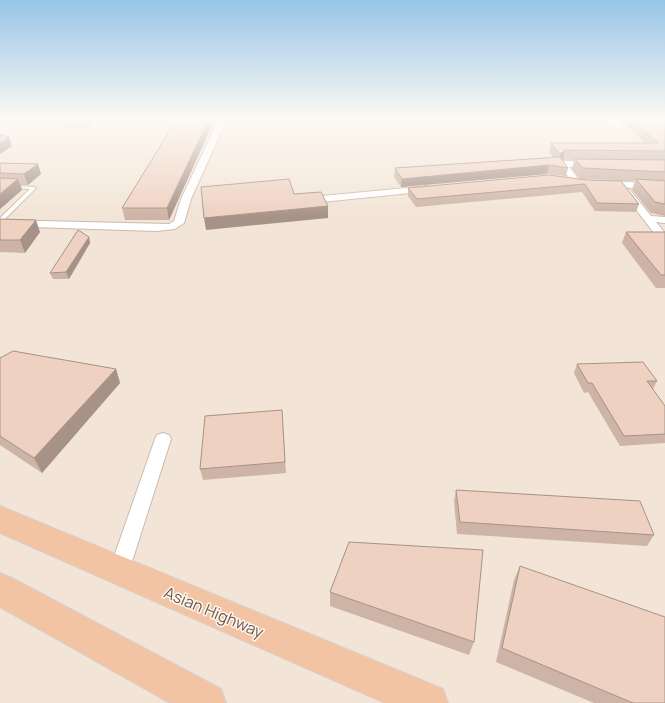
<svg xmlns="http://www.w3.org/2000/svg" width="665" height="703" font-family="Manrope,sans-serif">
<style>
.residential{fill:#f2e4d6}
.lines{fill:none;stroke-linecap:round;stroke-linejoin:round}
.service-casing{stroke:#ccbaae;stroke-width:2}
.minor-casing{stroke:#ccbaae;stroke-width:2}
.trunk-casing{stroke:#d8d1cd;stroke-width:2}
.service{fill:#fff;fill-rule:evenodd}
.minor{fill:#fff;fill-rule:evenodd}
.trunk{fill:#f2c4a4;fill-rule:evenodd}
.wall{fill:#cdb4a6}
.shaded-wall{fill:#a79287}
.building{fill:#eed1c1;stroke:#a79287}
.labels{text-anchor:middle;stroke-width:3;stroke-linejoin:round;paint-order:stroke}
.near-street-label{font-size:16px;fill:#72594d;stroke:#fef7ed}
</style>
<rect width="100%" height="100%" fill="#fbf2e7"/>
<path class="residential" d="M 0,119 L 665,119 L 665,703 L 0,703 Z"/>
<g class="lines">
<g class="service-casing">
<path id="service" d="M 0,185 L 34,187 L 36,188 L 2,222 L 0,223 L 0,218 L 30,189 L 0,187 Z"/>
</g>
<g class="minor-casing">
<path id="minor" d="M 219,119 L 227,119 L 191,199 L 184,223 L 175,229 L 156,231 L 0,226 L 0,220 L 169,224 L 174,221 L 181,199 Z
M 606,119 L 613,119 L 622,126 L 621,128 L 615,128 Z
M 563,161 L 591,161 L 595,164 L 591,167 L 569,167 L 580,181 L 576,184 L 573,183 L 559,164 Z
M 605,181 L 665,184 L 665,190 L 602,186 L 600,184 L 602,182 Z
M 427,186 L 430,187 L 432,189 L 430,191 L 312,203 L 307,200 L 312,197 Z
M 627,189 L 630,190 L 651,216 L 665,217 L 665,223 L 656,222 L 665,233 L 665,243 L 661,242 L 624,194 L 622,192 Z
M 163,433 L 169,435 L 171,439 L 129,571 L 126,578 L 119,580 L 112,578 L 109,571 L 155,439 L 157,435 Z"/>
</g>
<g class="trunk-casing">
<path id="trunk" d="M 0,506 L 443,689 L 448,703 L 385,703 L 0,533 Z
M 0,573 L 12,578 L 221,689 L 226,703 L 170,703 L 0,607 Z"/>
</g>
<use href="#service" class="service"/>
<use href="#minor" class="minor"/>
<use href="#trunk" class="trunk"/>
</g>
<path class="wall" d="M 61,119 L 98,119 L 85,128 L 63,127 Z
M 177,119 L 215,119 L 169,220 L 125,220 L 122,208 Z
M 591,119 L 606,119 L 605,120 L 593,120 Z
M 616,119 L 665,119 L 665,216 L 651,213 L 632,190 L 635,181 L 621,181 L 639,204 L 636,212 L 595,211 L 582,192 L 416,207 L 408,196 L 408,188 L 587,180 L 617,180 L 580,179 L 572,169 L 574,160 L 562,160 L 568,168 L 566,176 L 547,174 L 401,187 L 394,177 L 395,168 L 553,157 L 549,152 L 551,143 L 645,143 L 624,123 Z
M 0,173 L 41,174 L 28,185 L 21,185 L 22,190 L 0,209 Z
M 0,219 L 40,232 L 25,253 L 0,252 Z
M 626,232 L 665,232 L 665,288 L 656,288 L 622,243 Z
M 89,237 L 90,243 L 69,279 L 53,279 L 50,273 Z
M 0,358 L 116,369 L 120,383 L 42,473 L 0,445 Z
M 577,364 L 657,381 L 653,389 L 665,406 L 665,443 L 620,446 L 588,392 L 584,393 L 574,373 Z
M 282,410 L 286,473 L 203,480 L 200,469 Z
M 456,490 L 654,535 L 647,546 L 457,534 L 454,501 Z
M 520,566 L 665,703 L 594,703 L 496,662 L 514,580 Z
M 330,592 L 474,642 L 469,655 L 330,606 Z"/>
<path class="shaded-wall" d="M 0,119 L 9,119 L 0,124 Z
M 83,119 L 98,119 L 85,128 Z
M 209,119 L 215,119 L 169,220 L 167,208 Z
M 9,137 L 12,146 L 0,154 L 0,143 Z
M 565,150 L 563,160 L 558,163 L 560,154 Z
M 38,164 L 41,174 L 28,185 L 24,174 Z
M 549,165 L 547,174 L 401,187 L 402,179 Z
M 18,179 L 22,190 L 0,209 L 0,194 Z
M 328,206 L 328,218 L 206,230 L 204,218 Z
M 36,220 L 40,232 L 25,253 L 20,240 Z
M 89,237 L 90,243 L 69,279 L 66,272 Z
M 116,369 L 120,383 L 42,473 L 34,458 Z"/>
<path class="building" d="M 177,119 L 209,119 L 167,208 L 122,208 Z
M 632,119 L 665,119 L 665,151 L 565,150 L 560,154 L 551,143 L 658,143 Z
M 0,135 L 9,137 L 0,143 Z
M 560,157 L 568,168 L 549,165 L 402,179 L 395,168 Z
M 575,159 L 665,160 L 665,172 L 583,168 Z
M 0,163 L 38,164 L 24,174 L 0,173 Z
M 549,175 L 587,180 L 621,181 L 639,204 L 597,203 L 585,184 L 417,199 L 408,188 Z
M 0,178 L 18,179 L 0,194 Z
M 289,179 L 294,194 L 321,192 L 328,206 L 204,218 L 201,187 Z
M 636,179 L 665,181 L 665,204 L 655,202 Z
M 0,219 L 36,220 L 20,240 L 0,240 Z
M 78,230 L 89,237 L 66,272 L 50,273 Z
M 626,232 L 665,232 L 665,275 L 661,275 Z
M 13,351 L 116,369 L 34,458 L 0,436 L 0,358 Z
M 643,362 L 657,381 L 647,381 L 665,406 L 665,434 L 624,436 L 592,383 L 588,383 L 577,364 Z
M 282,410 L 285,462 L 200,469 L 205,416 Z
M 456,490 L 640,501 L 654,535 L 460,522 Z
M 349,542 L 483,550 L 474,642 L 330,592 Z
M 520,566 L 665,617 L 665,703 L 633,703 L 502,648 Z"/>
<linearGradient id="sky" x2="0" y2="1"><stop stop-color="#97c5e6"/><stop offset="0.55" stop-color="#fdf9f4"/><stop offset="1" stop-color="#fdf9f4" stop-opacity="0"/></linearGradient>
<rect width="665" height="217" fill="url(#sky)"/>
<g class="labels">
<g class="near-street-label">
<text transform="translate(214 612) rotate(23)" y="6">Asian Highway</text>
</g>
</g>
</svg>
